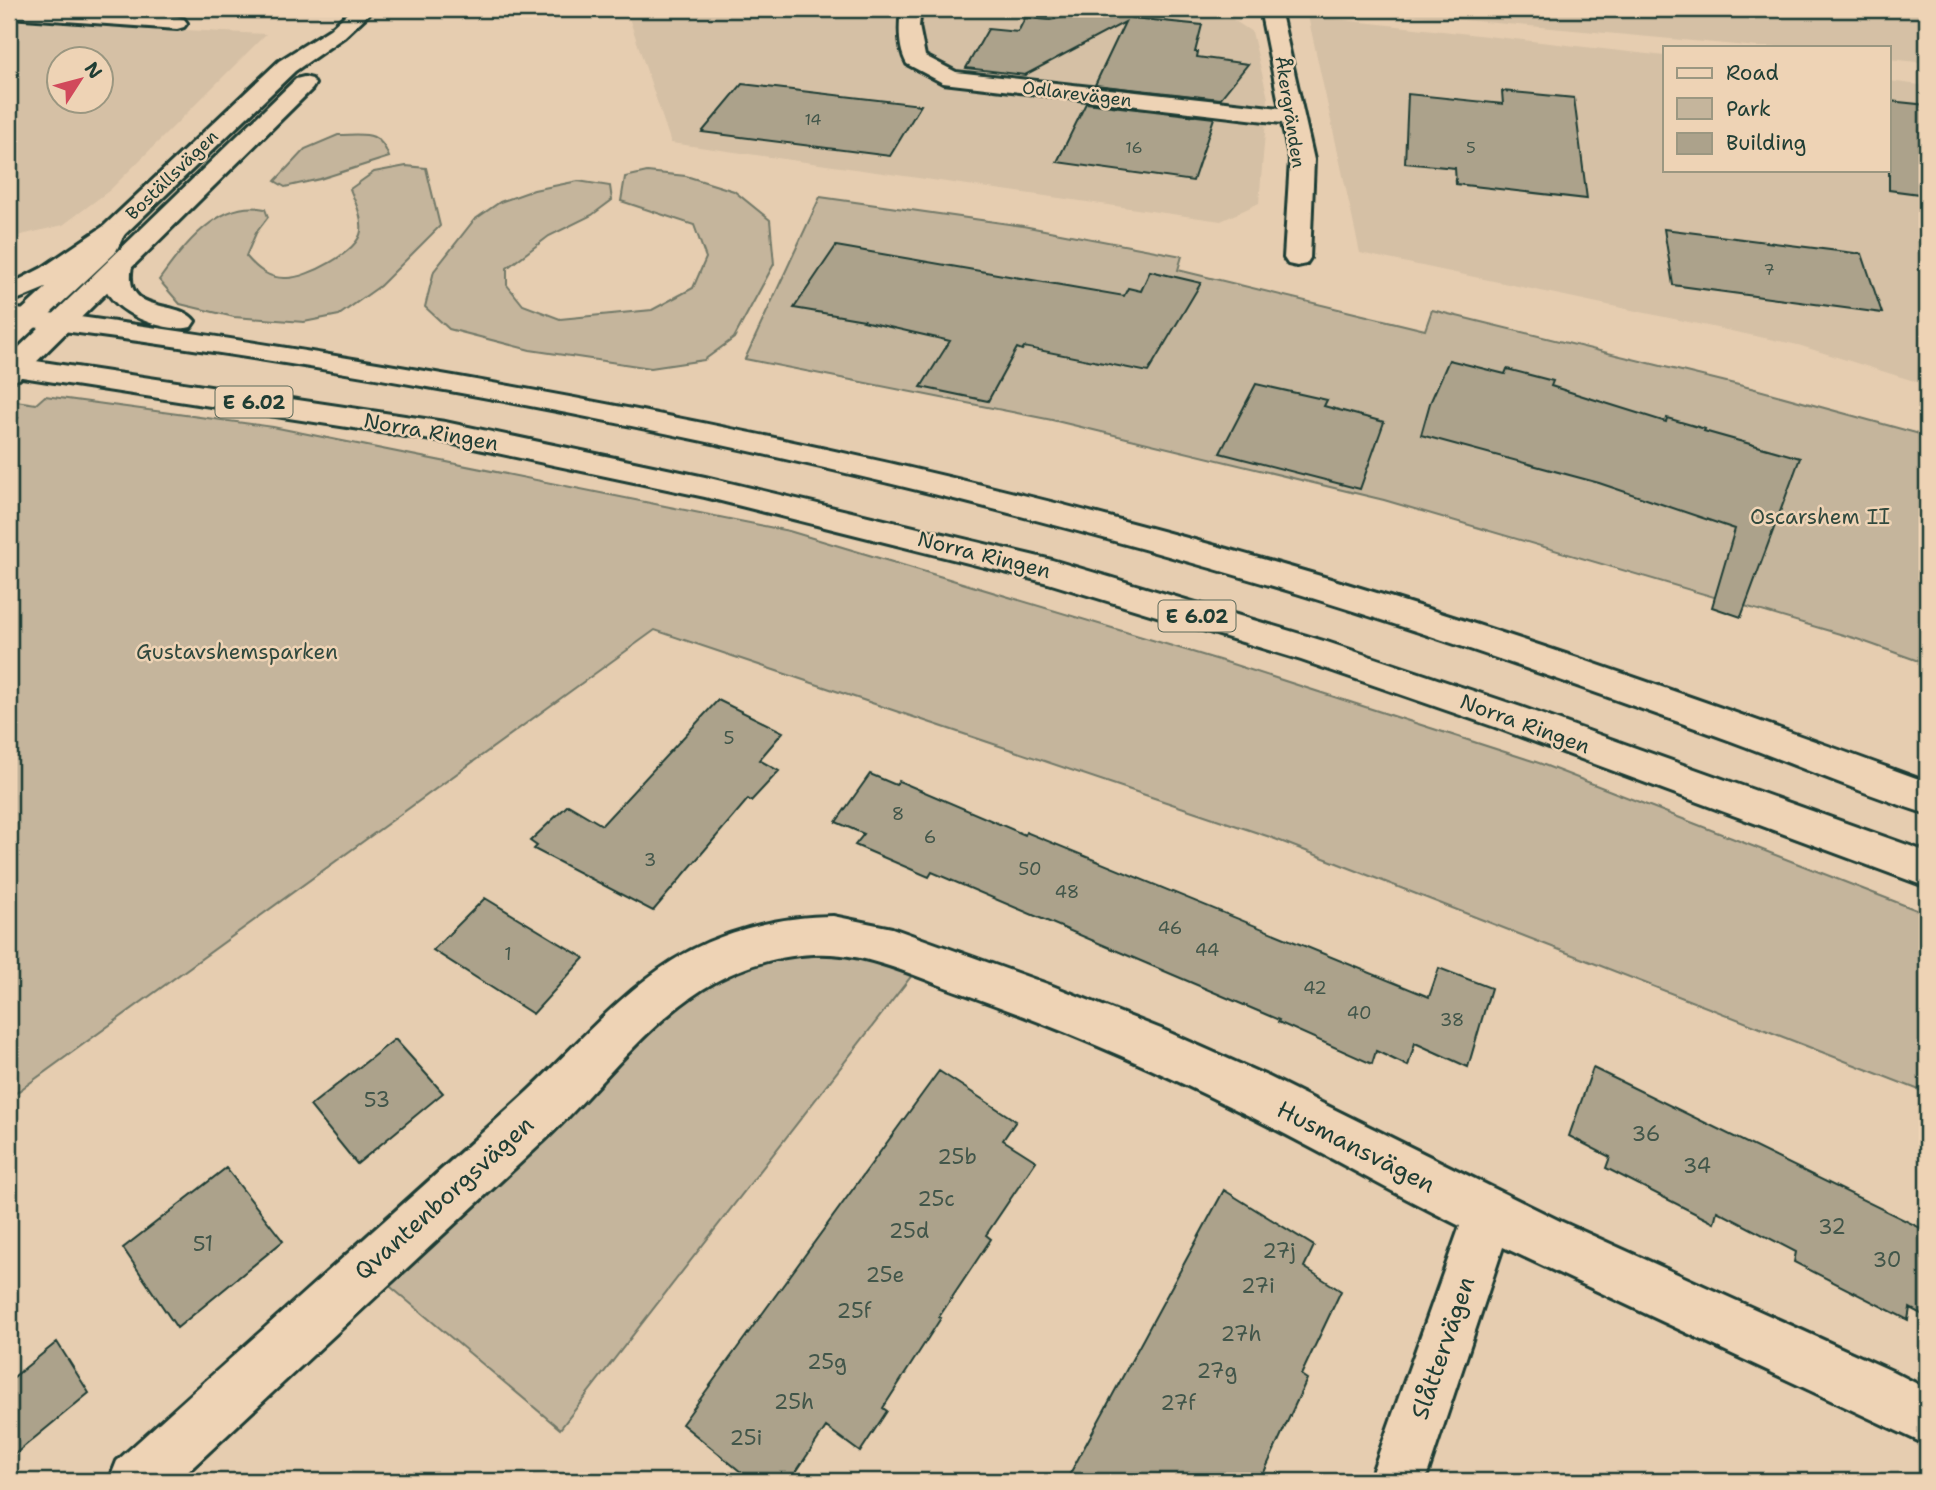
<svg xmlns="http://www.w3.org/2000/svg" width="1936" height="1490" font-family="'Shantell Sans',sans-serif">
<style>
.built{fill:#d5c0a5;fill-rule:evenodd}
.green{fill:#c5b59c;stroke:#727968;stroke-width:2}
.building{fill:#aca28b;stroke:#1f3d34;stroke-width:2}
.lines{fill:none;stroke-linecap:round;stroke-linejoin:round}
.minor-casing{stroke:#1f3d34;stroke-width:6}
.tertiary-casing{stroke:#1f3d34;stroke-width:6}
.primary-casing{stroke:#1f3d34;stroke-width:6}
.minor{fill:#eed3b5;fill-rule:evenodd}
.tertiary{fill:#eed3b5;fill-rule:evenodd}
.primary{fill:#eed3b5;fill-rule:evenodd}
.labels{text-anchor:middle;stroke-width:5;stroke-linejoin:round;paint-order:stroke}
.far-number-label{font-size:16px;fill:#42564a}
.far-street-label{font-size:18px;fill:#1f3d34;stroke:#eed3b5}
.number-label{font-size:18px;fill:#42564a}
.shield{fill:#eed3b5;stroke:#5d6a5b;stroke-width:2}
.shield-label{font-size:19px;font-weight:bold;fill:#1f3d34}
.street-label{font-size:21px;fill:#1f3d34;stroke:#eed3b5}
.park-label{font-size:21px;fill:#30493e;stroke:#eed3b5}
.near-number-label{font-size:21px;fill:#42564a}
.near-street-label{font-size:24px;fill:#1f3d34;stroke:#eed3b5}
</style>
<rect width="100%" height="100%" fill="#e6cdb0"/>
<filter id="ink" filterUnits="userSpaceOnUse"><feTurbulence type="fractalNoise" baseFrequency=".0143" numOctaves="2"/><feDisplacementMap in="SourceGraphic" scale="14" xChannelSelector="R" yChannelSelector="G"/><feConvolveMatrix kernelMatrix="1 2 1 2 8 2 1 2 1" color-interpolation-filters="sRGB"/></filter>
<g filter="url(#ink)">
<path class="built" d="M 626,9 L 1116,9 L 1232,19 L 1252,32 L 1268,98 L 1259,203 L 1221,221 L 671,143 Z
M 1343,9 L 1927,9 L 1927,63 L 1889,59 L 1889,47 L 1758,47 Z
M 1308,16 L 1665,56 L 1665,170 L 1889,170 L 1889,81 L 1927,86 L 1927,385 L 1798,345 L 1360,253 Z
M 9,21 L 266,34 L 110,190 L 63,225 L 9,238 ZM 60,60 L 102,60 L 102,102 L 60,102 Z"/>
<path class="green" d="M 338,135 C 364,135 379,129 389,157 L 320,179 L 285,187 L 275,181 L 305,149 Z
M 406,166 L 426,168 L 440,226 L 380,286 L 339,315 L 304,322 L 234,317 L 180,304 L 159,280 C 183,247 219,198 265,209 L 268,217 L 256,233 L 246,256 C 257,269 269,279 287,278 C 307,278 358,252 361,231 C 363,217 355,202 350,189 L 374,172 Z
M 647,172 L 686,176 L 734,191 L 770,220 L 774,264 L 734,338 L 704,360 L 651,368 L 530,350 L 449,329 L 425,307 L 434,271 L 474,220 L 500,202 L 534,190 L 578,181 L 610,186 L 612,200 L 592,215 L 549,236 L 507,268 L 507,285 L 523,305 L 560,319 L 652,310 L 693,288 L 706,258 L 694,225 L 621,201 L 625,177 Z
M 820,197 L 1023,226 L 1182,256 L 1178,270 L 1425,330 L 1432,310 L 1755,389 L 1927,436 L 1927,664 L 1857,639 L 1384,500 L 1052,420 L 745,359 Z
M 45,396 L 273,427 L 789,531 L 1229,663 L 1539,763 L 1927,914 L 1927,1093 L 1270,837 L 655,630 L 9,1098 L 9,427 L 18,418 L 9,416 L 9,400 L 36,404 Z
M 768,943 L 923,961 L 560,1429 L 367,1267 L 643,1010 Z"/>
<path class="building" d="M 1102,9 L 1143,9 L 1144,12 L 1133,18 L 1202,25 L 1195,52 L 1198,52 L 1197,57 L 1248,64 L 1220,99 L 1095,85 L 1125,22 L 1025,75 L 966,68 L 988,29 L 1018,32 L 1025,18 L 1050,20 Z
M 742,84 L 921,105 L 890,156 L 702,132 Z
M 1502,91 L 1574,98 L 1587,199 L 1456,184 L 1455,168 L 1405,163 L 1408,94 L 1503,104 Z
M 1889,101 L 1927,105 L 1927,195 L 1889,190 Z
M 1086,103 L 1214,118 L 1193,181 L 1057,162 Z
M 1664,229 L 1862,254 L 1882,313 L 1673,285 Z
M 836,246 L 1124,296 L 1128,288 L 1141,291 L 1150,271 L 1201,283 L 1148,372 L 1024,347 L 1022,350 L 1017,348 L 988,401 L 921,387 L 950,341 L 863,321 L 864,320 L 794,308 Z
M 1449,360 L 1505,374 L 1507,369 L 1553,381 L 1551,386 L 1666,422 L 1667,418 L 1705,429 L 1704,431 L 1800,458 L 1741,617 L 1712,607 L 1735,529 L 1599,483 L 1421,435 L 1430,403 Z
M 1256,384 L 1327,400 L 1324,406 L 1384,422 L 1360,489 L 1220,453 Z
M 718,700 L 783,732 L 759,760 L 779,771 L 751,801 L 748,799 L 653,911 L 534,849 L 537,846 L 530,841 L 568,805 L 602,825 Z
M 870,774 L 896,785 L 899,781 L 1025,835 L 1026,832 L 1429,997 L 1439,968 L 1491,988 L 1468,1067 L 1415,1043 L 1408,1066 L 1376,1051 L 1372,1064 L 1278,1022 L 1279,1020 L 932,872 L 929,877 L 855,845 L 864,834 L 836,822 Z
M 485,898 L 584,958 L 533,1014 L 433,950 Z
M 395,1039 L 443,1093 L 357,1164 L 310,1106 Z
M 1593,1068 L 1927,1231 L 1927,1317 L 1910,1308 L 1908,1320 L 1794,1262 L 1796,1252 L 1717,1211 L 1714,1223 L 1606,1168 L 1610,1157 L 1569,1136 Z
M 939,1071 L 1016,1121 L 1003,1140 L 1036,1161 L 986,1235 L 991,1239 L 939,1317 L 941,1318 L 883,1408 L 887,1411 L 860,1452 L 826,1427 L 790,1481 L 752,1481 L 682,1424 Z
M 226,1168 L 283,1241 L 177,1328 L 123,1248 Z
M 1224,1190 L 1314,1246 L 1304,1267 L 1341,1291 L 1301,1375 L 1307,1379 L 1260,1481 L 1066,1481 Z
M 57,1342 L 89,1393 L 9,1459 L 9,1381 Z"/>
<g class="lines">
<g class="minor-casing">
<path id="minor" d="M 9,9 L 64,9 L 177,17 L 184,19 L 187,23 L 184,27 L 177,29 L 9,17 Z
M 901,9 L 921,9 L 919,26 L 925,56 L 956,72 L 1280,108 L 1260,9 L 1280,9 L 1314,160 L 1310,258 L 1306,264 L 1297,266 L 1288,264 L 1284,258 L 1290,160 L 1282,123 L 943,83 L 907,64 C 898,49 899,26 901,9 Z
M 833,916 L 892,928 L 1050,985 L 1161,1029 L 1269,1077 L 1560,1221 L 1892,1371 L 1927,1389 L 1927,1445 L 1503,1247 L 1425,1481 L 1369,1481 L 1460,1226 C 1383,1188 1310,1145 1233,1108 C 1145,1064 1054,1026 962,993 C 913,976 866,951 813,954 C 775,956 736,968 703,989 C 642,1028 599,1089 547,1138 C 424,1253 300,1366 178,1481 L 109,1481 L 117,1461 C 249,1341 383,1223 515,1103 C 568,1056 612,999 672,961 C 718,932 779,916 833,916 Z"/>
</g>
<g class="tertiary-casing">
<path id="tertiary" d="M 352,9 L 374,9 L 344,37 L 295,71 L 124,235 L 115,253 L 19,343 L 9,345 L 9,322 L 95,243 L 104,226 L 279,61 L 330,29 Z
M 304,77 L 312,79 L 315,84 L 312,89 L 19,379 L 9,382 L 9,357 L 296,79 Z"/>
</g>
<g class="primary-casing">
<path id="primary" d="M 113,224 L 122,226 L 126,232 L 122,238 L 48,287 L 9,303 L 9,285 L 42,268 L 104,226 Z
M 119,258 L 128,260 L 132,266 C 122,317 179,298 195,321 L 191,327 C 160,335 81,302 110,260 Z
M 9,308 C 134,323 259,343 383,364 C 701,417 1015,485 1324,577 C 1528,638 1728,709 1927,782 L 1927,814 C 1861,793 1796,765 1731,741 C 1587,689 1443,638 1296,593 C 877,467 444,378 9,324 Z
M 9,357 L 445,422 L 705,477 L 1052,560 L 1327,642 L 1521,707 L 1927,852 L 1927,887 L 1495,727 L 1301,660 L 1048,583 L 705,497 L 445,442 L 9,375 Z"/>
</g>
<use href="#minor" class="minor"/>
<use href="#tertiary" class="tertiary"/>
<use href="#primary" class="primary"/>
</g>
</g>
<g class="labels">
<g class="far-number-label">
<text x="813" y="125">14</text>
<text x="1134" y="153">16</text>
<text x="1471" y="153">5</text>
<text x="1769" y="275">7</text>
</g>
<g class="far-street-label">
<text transform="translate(1077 94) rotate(7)" y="6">Odlarevägen</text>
<text transform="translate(1290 112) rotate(81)" y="6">Åkergränden</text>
<text transform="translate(172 175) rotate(-44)" y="6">Boställsvägen</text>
</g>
<g class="number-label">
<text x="729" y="744">5</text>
<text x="898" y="820">8</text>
<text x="930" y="843">6</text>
<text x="650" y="866">3</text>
<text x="1030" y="875">50</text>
<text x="1067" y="898">48</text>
<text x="1170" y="934">46</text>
<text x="1207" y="956">44</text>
<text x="508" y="960">1</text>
<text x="1315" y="994">42</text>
<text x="1359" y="1019">40</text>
<text x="1452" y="1026">38</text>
</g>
<g class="shield">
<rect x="215.5" y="386.5" width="77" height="31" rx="5"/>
<rect x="1158.5" y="600.5" width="77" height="31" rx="5"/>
</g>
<g class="shield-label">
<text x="254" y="409">E 6.02</text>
<text x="1197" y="623">E 6.02</text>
</g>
<g class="street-label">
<text transform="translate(431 432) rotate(10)" y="7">Norra Ringen</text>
<text transform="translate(984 555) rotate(14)" y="7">Norra Ringen</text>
<text transform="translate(1525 724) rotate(20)" y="7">Norra Ringen</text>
</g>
<g class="park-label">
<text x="1820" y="524">Oscarshem II</text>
<text x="237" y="659">Gustavshemsparken</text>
</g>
<g class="near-number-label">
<text x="377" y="1107">53</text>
<text x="1646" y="1141">36</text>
<text x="957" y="1164">25b</text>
<text x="1697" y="1173">34</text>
<text x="936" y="1206">25c</text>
<text x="1832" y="1234">32</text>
<text x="909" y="1238">25d</text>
<text x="203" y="1251">51</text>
<text x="1279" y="1258">27j</text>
<text x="1887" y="1267">30</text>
<text x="885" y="1282">25e</text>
<text x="1258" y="1293">27i</text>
<text x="854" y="1318">25f</text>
<text x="1241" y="1341">27h</text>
<text x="827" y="1369">25g</text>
<text x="1217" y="1378">27g</text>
<text x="794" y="1409">25h</text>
<text x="1178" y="1410">27f</text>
<text x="746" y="1445">25i</text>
</g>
<g class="near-street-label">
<text transform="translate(1356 1147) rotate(27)" y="8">Husmansvägen</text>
<text transform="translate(444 1198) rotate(-42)" y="8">Qvantenborgsvägen</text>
<text transform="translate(1443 1348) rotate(-71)" y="8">Slåttervägen</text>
</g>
</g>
<rect width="1936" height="1490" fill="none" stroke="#eed3b5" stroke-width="35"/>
<rect x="18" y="18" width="1901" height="1455" fill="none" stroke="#1f3d34" stroke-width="2.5" filter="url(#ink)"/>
<rect x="1663" y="46" width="228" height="126" fill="#eed3b5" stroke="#9b9781" stroke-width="2"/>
<rect x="1677" y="68" width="35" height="10" fill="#eed3b5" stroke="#9b9781" stroke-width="2"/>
<text x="1726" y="80" font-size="21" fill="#1f3d34">Road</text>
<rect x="1677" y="98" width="35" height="21" fill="#c5b59c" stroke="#9b9781" stroke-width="2"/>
<text x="1726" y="116" font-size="21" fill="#1f3d34">Park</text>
<rect x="1677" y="133" width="35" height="21" fill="#aca28b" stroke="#9b9781" stroke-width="2"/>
<text x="1726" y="150" font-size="21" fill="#1f3d34">Building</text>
<g transform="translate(80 80) rotate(54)"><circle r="33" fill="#eed3b5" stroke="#9b9781" stroke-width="2"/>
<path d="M0-5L12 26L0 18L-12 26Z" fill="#d1495b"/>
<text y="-10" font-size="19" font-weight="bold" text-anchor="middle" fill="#1f3d34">N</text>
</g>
</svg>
